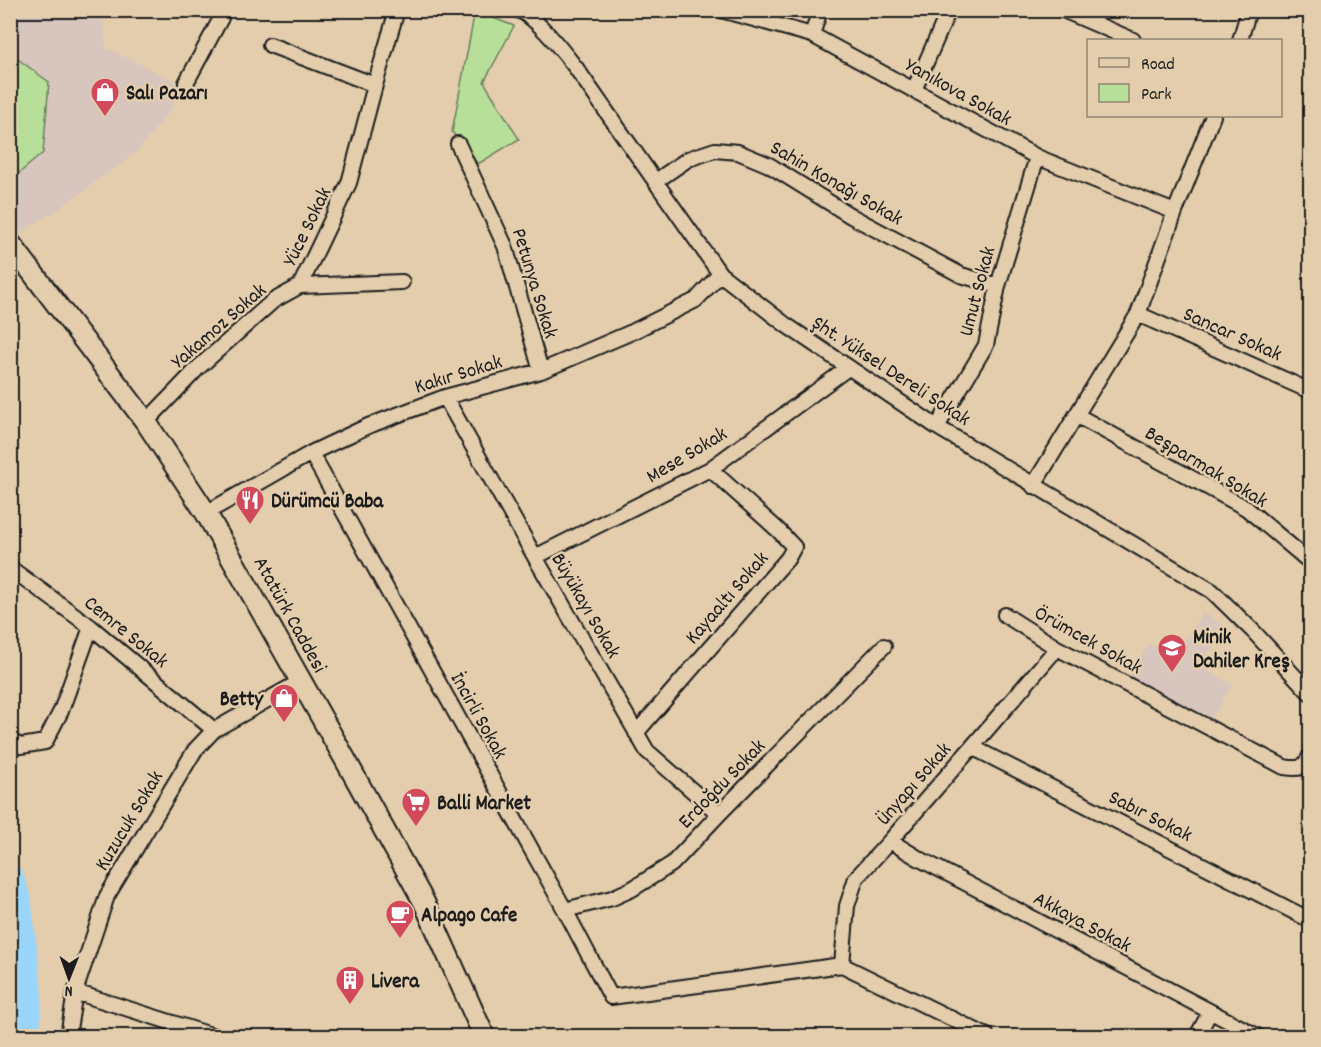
<svg xmlns="http://www.w3.org/2000/svg" width="1321" height="1047" font-family="Dekko,sans-serif">
<style>
.built{fill:#d7c5be}
.park{fill:#b8df9a;stroke:#6a7e5b;stroke-width:1.5}
.lines{fill:none;stroke-linecap:round;stroke-linejoin:round}
.river{stroke:#9ad5fb;stroke-width:26}
.street-casing{stroke:#1c1c1c;stroke-width:18}
.secondary-casing{stroke:#1c1c1c;stroke-width:24}
.street{stroke:#e3cdad;stroke-width:14}
.secondary{stroke:#e3cdad;stroke-width:20}
.labels{text-anchor:middle;stroke-width:5;stroke-linejoin:round;paint-order:stroke}
.street-label{font-size:21px;fill:#1c1c1c;stroke:#e3cdad}
.poi-label{font-size:21px;font-weight:bold;fill:#1c1c1c;stroke:#e3cdad;text-anchor:start}
</style>
<rect width="100%" height="100%" fill="#e3cdad"/>
<filter id="ink" filterUnits="userSpaceOnUse"><feTurbulence type="fractalNoise" baseFrequency=".0167" numOctaves="2"/><feDisplacementMap in="SourceGraphic" scale="12" xChannelSelector="R" yChannelSelector="G"/><feConvolveMatrix kernelMatrix="1 2 1 2 8 2 1 2 1" color-interpolation-filters="sRGB"/></filter>
<g filter="url(#ink)">
<path class="built" d="M 11,11 L 76,11 L 103,21 L 106,48 L 188,87 L 139,150 L 58,209 L 12,238 L 10,235 L 11,180 L 43,153 L 49,82 L 11,54 Z
M 1202,613 L 1225,627 L 1201,667 L 1232,685 L 1207,725 L 1128,679 L 1149,644 L 1175,658 Z"/>
<path class="park" d="M 475,11 L 514,26 L 484,82 L 519,139 L 478,164 L 452,132 Z
M 11,54 L 49,82 L 43,153 L 11,180 Z"/>
<g class="lines">
<path class="river" d="M 10,877 L 18,898 L 29,991 L 27,1036"/>
<g class="street-casing">
<path id="street" d="M 518,10 C 537,17 563,52 576,68 L 720,274 L 786,325 L 937,427 L 1212,591 L 1253,631 L 1310,693
M 721,10 L 812,35 L 1037,157 L 1175,212
M 1063,10 L 1133,40
M 812,35 L 820,10
M 1240,40 L 1249,10
M 270,45 L 375,85
M 186,83 L 221,18 L 222,10
M 914,90 L 949,10
M 458,144 L 505,246 L 541,371
M 656,181 L 688,159 L 715,150 L 738,152 L 769,165 L 851,216 L 961,275 L 998,286
M 300,286 L 349,183 L 375,85 L 397,10
M 1138,314 L 1310,391
M 445,397 L 535,557 L 647,751 L 719,814
M 1076,415 L 1246,508 L 1310,562
M 146,422 L 199,367 L 273,301 L 300,286 L 402,282
M 937,427 L 986,345 L 998,286 L 1037,157
M 311,453 L 565,910 L 611,997 L 842,965
M 1033,486 L 1138,314 L 1175,212 L 1213,116
M 206,513 L 311,453 L 368,426 L 445,397 L 541,371 L 632,332 L 696,300 L 720,274
M 535,557 L 710,469 L 848,368
M 10,568 L 91,627 L 214,730
M 1005,615 L 1057,648 L 1284,767 C 1298,769 1303,770 1310,756
M 636,733 L 788,558 L 794,547 L 778,530 L 710,469
M 10,741 L 21,746 L 45,742 L 61,711 L 91,627
M 972,747 L 1310,920
M 890,841 L 918,858 L 1257,1036
M 565,910 L 612,898 L 632,889 L 672,864 L 719,814 L 884,646
M 842,965 L 847,906 L 856,878 L 890,841 L 972,747 L 1057,648
M 842,965 L 987,1036
M 75,992 L 214,1036
M 68,1036 L 75,992 L 107,896 L 195,750 L 214,730 L 301,681
M 1197,1036 L 1210,1012"/>
</g>
<g class="secondary-casing">
<path id="secondary" d="M 10,243 L 146,422 L 206,513 L 345,759 L 424,902 L 484,1036"/>
</g>
<use href="#street" class="street"/>
<use href="#secondary" class="secondary"/>
</g>
</g>
<defs>
<g id="shop-pin" transform="scale(1.5)"><path d="M0 17L-7.5 6A9.5 9.5 0 1 1 7.5 6Z" fill="#d1495b" stroke="#e3cdad"/><path d="M-5-2.5h2.3a2.7 3.5 0 0 1 5.4 0H5L5.5 6h-11ZM-1.5-2.5h3a1.5 2.3 0 0 0-3 0Z" fill="#fff"/></g>
<g id="restaurant-pin" transform="scale(1.5)"><path d="M0 17L-7.5 6A9.5 9.5 0 1 1 7.5 6Z" fill="#d1495b" stroke="#e3cdad"/><path d="M-5-6h1v4h1v-4h1v4h1v-4h1v5L-1.5 .5V6h-2V.5L-5-1ZM5-6V6H3V1.5H1.5Q1.5-4 5-6Z" fill="#fff"/></g>
<g id="school-pin" transform="scale(1.5)"><path d="M0 17L-7.5 6A9.5 9.5 0 1 1 7.5 6Z" fill="#d1495b" stroke="#e3cdad"/><path d="M0-5L7-2L0 1L-7-2ZM-4 1L0 2.5L4 1V4Q0 6-4 4Z" fill="#fff"/></g>
<g id="supermarket-pin" transform="scale(1.5)"><path d="M0 17L-7.5 6A9.5 9.5 0 1 1 7.5 6Z" fill="#d1495b" stroke="#e3cdad"/><path d="M-6-5.5h2.5l.6 2H6L4.5 2H-2.5L-4.4-4H-6ZM-1.5 3.2a1.3 1.3 0 1 0 .1 0ZM3 3.2a1.3 1.3 0 1 0 .1 0Z" fill="#fff"/></g>
<g id="cafe-pin" transform="scale(1.5)"><path d="M0 17L-7.5 6A9.5 9.5 0 1 1 7.5 6Z" fill="#d1495b" stroke="#e3cdad"/><path d="M-5.5-4.5H6V0H3Q3 3.5 0 3.5H-2.5Q-5.5 3.5-5.5 0ZM3-3.2v2h1.7v-2ZM-6 4.5H4V6H-6Z" fill="#fff"/></g>
<g id="building-pin" transform="scale(1.5)"><path d="M0 17L-7.5 6A9.5 9.5 0 1 1 7.5 6Z" fill="#d1495b" stroke="#e3cdad"/><path d="M-4-6H4V6H1V3H-1V6H-4ZM-2.5-4.3h1.7v1.8h-1.7ZM.8-4.3h1.7v1.8H.8ZM-2.5-1h1.7V.8h-1.7ZM.8-1h1.7V.8H.8Z" fill="#fff"/></g>
</defs>
<g fill-rule="evenodd">
<use href="#shop-pin" x="105" y="92"/>
<use href="#restaurant-pin" x="250" y="500"/>
<use href="#school-pin" x="1172" y="648"/>
<use href="#shop-pin" x="284" y="698"/>
<use href="#supermarket-pin" x="416" y="802"/>
<use href="#cafe-pin" x="400" y="914"/>
<use href="#building-pin" x="350" y="980"/>
</g>
<g class="labels">
<g class="street-label">
<text transform="translate(959 91) rotate(29)" y="7">Yanıkova Sokak</text>
<text transform="translate(837 182) rotate(30)" y="7">Sahin Konağı Sokak</text>
<text transform="translate(306 226) rotate(-64)" y="7">Yüce Sokak</text>
<text transform="translate(536 283) rotate(73)" y="7">Petunya Sokak</text>
<text transform="translate(976 291) rotate(-75)" y="7">Umut Sokak</text>
<text transform="translate(218 325) rotate(-41)" y="7">Yakamoz Sokak</text>
<text transform="translate(1233 333) rotate(24)" y="7">Sancar Sokak</text>
<text transform="translate(892 370) rotate(33)" y="7">Şht. Yüksel Dereli Sokak</text>
<text transform="translate(458 373) rotate(-17)" y="7">Kakır Sokak</text>
<text transform="translate(686 454) rotate(-31)" y="7">Mese Sokak</text>
<text transform="translate(1207 466) rotate(31)" y="7">Beşparmak Sokak</text>
<text transform="translate(726 597) rotate(-49)" y="7">Kayaaltı Sokak</text>
<text transform="translate(587 605) rotate(60)" y="7">Büyükayı Sokak</text>
<text transform="translate(291 614) rotate(61)" y="7">Atatürk Caddesi</text>
<text transform="translate(127 631) rotate(39)" y="7">Cemre Sokak</text>
<text transform="translate(1089 639) rotate(29)" y="7">Örümcek Sokak</text>
<text transform="translate(480 715) rotate(61)" y="7">İncirli Sokak</text>
<text transform="translate(721 783) rotate(-46)" y="7">Erdoğdu Sokak</text>
<text transform="translate(913 783) rotate(-49)" y="7">Ünyapı Sokak</text>
<text transform="translate(1151 815) rotate(27)" y="7">Sabır Sokak</text>
<text transform="translate(128 820) rotate(-59)" y="7">Kuzucuk Sokak</text>
<text transform="translate(1083 921) rotate(28)" y="7">Akkaya Sokak</text>
</g>
<g class="poi-label">
<text x="126" y="99">Salı Pazarı</text>
<text x="271" y="507">Dürümcü Baba</text>
<text x="1193" y="643">Minik<tspan x="1193" dy="24">Dahiler Kreş</tspan></text>
<text x="263" y="705" text-anchor="end">Betty</text>
<text x="437" y="809">Balli Market</text>
<text x="421" y="921">Alpago Cafe</text>
<text x="371" y="987">Livera</text>
</g>
</g>
<rect width="1321" height="1047" fill="none" stroke="#e3cdad" stroke-width="36"/>
<rect x="18" y="18" width="1285" height="1011" fill="none" stroke="#1c1c1c" stroke-width="2" filter="url(#ink)"/>
<rect x="1087" y="39" width="195" height="78" fill="#e3cdad" stroke="#938673" stroke-width="1.5"/>
<rect x="1099" y="58" width="30" height="9" fill="#e3cdad" stroke="#938673" stroke-width="1.5"/>
<text x="1141" y="69" font-size="18" fill="#1c1c1c">Road</text>
<rect x="1099" y="84" width="30" height="18" fill="#b8df9a" stroke="#938673" stroke-width="1.5"/>
<text x="1141" y="99" font-size="18" fill="#1c1c1c">Park</text>
<g transform="translate(69 978) rotate(181)" stroke="#e3cdad" stroke-width="4.5" paint-order="stroke">
<path d="M0-4.5L10 22L0 15L-10 22Z" fill="#1c1c1c"/>
<text y="-9" font-size="16" font-weight="bold" text-anchor="middle" fill="#1c1c1c">N</text>
</g>
</svg>
